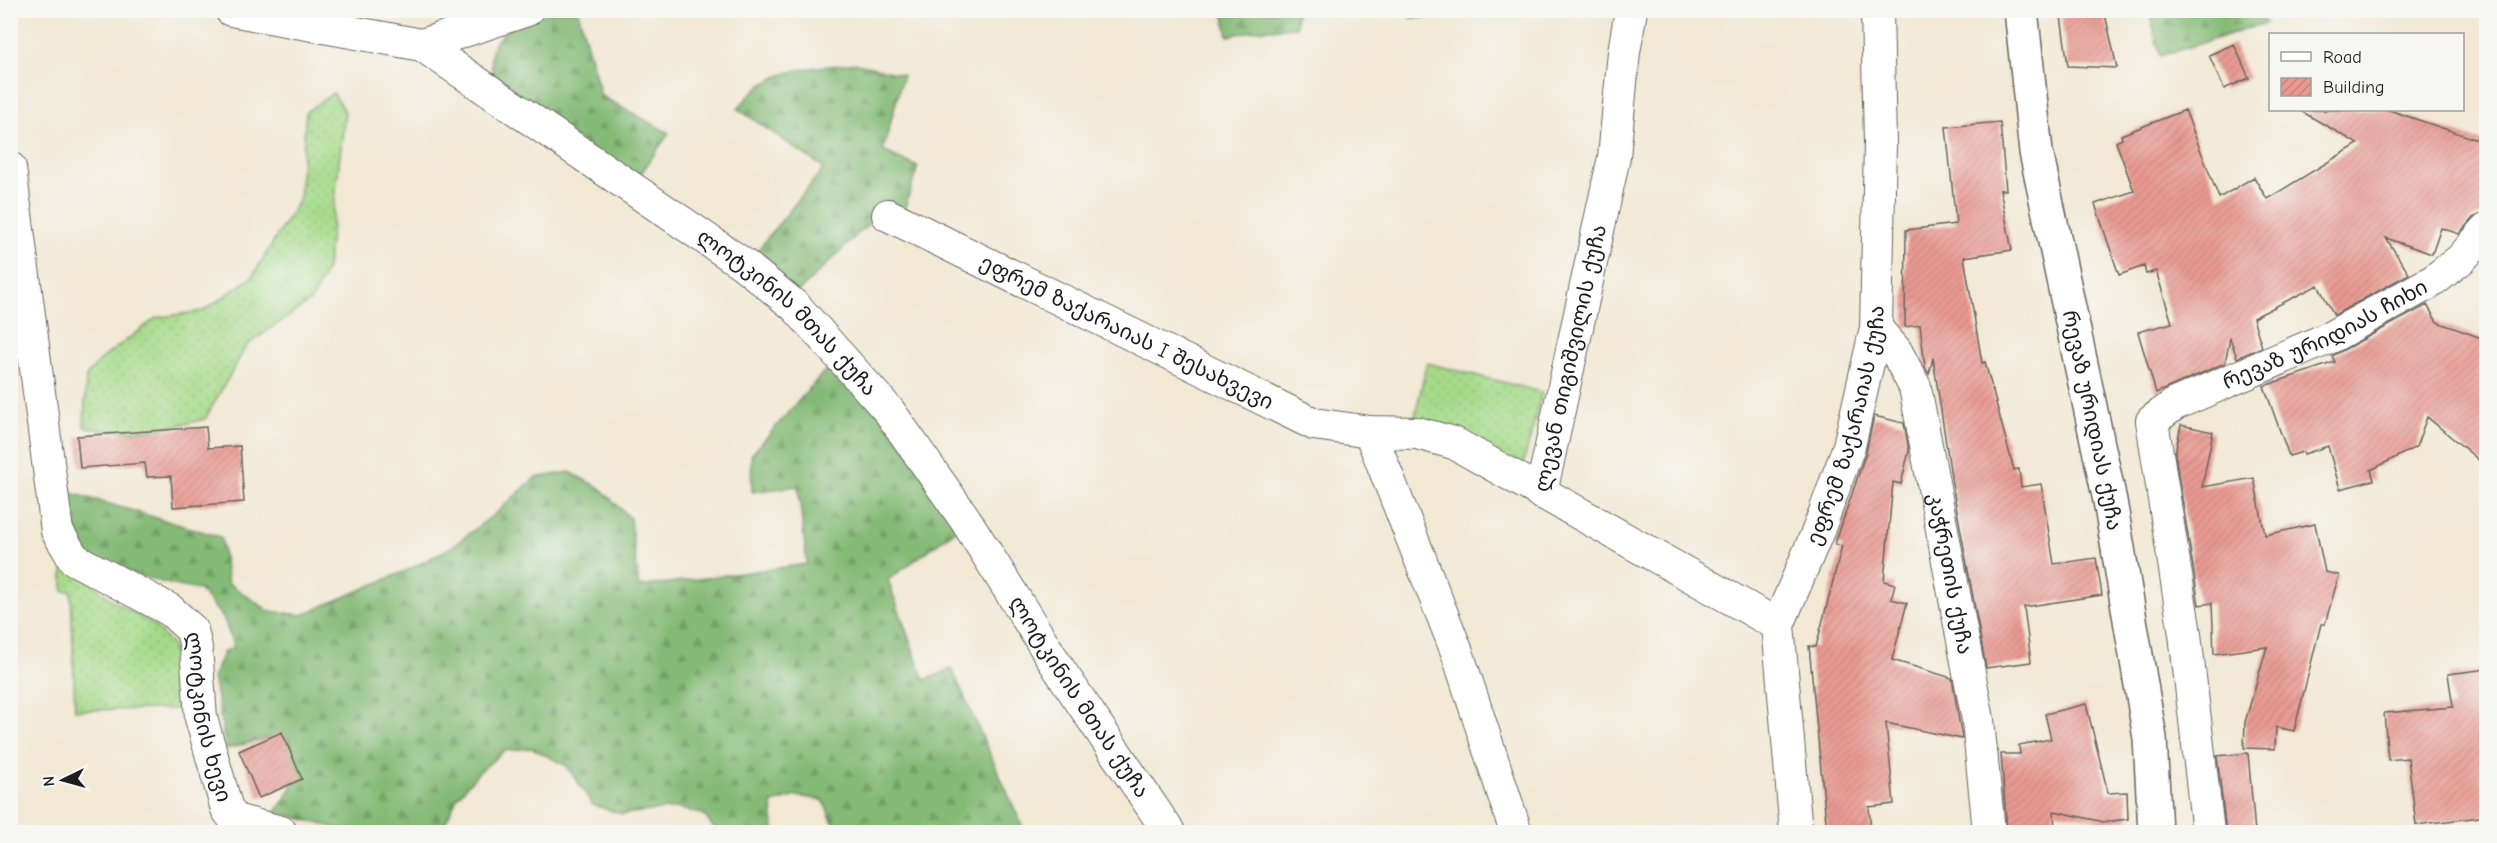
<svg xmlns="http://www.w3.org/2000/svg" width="2497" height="843" font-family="'Comic Neue','Noto Sans Georgian',sans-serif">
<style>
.forest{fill:url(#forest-firs);stroke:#506b49;stroke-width:1.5}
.garden{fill:url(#garden-dots);stroke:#617b53;stroke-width:1.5}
.building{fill:url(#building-hatch)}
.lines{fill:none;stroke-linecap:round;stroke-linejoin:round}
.minor-casing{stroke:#67635c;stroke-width:34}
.tertiary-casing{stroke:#67635c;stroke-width:36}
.minor{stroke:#fff;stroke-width:32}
.tertiary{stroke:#fff;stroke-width:33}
.labels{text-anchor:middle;stroke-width:6;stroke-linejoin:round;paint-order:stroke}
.street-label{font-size:21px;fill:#1c1c1c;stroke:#f6f6f2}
</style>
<defs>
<pattern id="forest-firs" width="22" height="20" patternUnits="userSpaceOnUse" patternTransform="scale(1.5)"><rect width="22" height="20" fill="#84ba76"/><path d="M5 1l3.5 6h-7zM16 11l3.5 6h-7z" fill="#719f66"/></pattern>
<pattern id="garden-dots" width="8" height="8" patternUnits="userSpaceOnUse" patternTransform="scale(1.5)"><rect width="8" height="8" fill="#a6da8a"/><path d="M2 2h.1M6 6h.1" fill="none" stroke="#8eba76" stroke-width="1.8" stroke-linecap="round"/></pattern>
<pattern id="building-hatch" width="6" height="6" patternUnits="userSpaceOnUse" patternTransform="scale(1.5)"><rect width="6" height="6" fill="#e89a92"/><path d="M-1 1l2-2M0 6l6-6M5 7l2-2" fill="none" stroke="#c6847d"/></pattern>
</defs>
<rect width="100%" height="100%" fill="#f6f6f2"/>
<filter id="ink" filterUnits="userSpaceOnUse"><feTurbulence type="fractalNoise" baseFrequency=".0167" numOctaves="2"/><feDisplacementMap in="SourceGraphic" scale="12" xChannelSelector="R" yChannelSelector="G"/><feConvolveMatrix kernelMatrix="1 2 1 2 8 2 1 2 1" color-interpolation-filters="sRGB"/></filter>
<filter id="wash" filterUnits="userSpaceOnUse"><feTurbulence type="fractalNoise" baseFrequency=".008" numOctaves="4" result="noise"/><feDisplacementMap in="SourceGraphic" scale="24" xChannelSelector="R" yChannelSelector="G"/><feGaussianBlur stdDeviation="1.35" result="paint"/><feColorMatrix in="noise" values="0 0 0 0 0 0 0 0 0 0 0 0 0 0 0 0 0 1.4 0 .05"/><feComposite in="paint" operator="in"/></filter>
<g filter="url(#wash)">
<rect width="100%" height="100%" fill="#f2e8d4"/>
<path class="forest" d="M 556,11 L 578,11 L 601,96 L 669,133 L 635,182 L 493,77 C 492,70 491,64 491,58 C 492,27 533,17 556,11 Z
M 1223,11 L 1296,11 L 1296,27 L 1256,30 L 1228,36 Z
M 1408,11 L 1443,11 L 1442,17 L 1411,18 Z
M 2149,11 L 2253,11 L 2266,23 L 2160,56 Z
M 855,63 L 903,75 L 883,151 L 918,167 L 904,210 L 888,205 L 797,293 L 752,257 L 824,168 L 738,109 C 769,66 807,69 855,63 Z
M 838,356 L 961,526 L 888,580 L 924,680 L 952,669 L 1025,832 L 837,832 L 823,800 L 797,796 L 772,803 L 774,832 L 717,832 L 703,814 L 677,808 L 622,814 L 593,805 L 567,766 L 532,748 L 504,751 L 478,773 L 458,796 L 441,832 L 351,832 L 276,812 L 291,789 L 287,743 L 268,738 L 226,749 L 213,676 L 224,651 L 234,648 L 224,619 L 200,590 C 159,584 122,570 84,555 L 75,530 L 69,492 L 221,537 L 228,583 L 269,611 L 302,615 L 410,569 L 450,548 L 496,513 L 535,478 L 570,472 L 600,488 L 630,518 L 639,587 L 807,564 L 798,486 L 752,492 L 751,455 Z"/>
<path class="garden" d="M 333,93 L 345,112 L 327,268 L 312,300 L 247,345 L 205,419 C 163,430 127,436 84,427 L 86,376 L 104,357 L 156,318 L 203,311 L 252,277 L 299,200 L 306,112 Z
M 1427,363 L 1542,392 L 1522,469 L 1414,420 Z
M 63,560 L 115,602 L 153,624 L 172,645 L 178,669 L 180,709 L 75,710 L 71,591 L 63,591 Z"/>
<g id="blocks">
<path class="building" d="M 2105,14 L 2117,68 L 2068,66 L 2061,16 Z
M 2234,44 L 2249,78 L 2224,89 L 2209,55 Z
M 2185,110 L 2219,198 L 2254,177 L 2267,199 L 2358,144 L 2299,110 L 2389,110 L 2487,143 L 2485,213 L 2473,218 L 2459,234 L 2441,228 L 2432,254 L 2386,238 L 2409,274 L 2334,315 L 2318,285 L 2253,318 L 2262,347 L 2237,358 L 2230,338 L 2225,363 L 2156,393 L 2138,332 L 2172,323 L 2156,271 L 2146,274 L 2144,266 L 2119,275 L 2095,204 L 2134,191 L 2116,142 L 2122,139 L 2121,135 Z
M 2000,122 L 2006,190 L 2000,190 L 2012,250 L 1964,257 L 1982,363 L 1985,362 L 2014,470 L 2019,469 L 2021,487 L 2041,484 L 2054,564 L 2096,558 L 2102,595 L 2024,607 L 2031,662 L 1986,668 L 1952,483 L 1933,358 L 1929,374 L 1925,367 L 1920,325 L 1905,327 L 1906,230 L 1956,224 L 1946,127 Z
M 2427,305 L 2437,322 L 2487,340 L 2487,467 L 2427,417 L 2416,447 L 2371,470 L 2374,480 L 2340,489 L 2328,446 L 2304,454 L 2303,452 L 2289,456 L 2264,386 L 2335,362 L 2332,356 Z
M 1874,416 L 1904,423 L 1909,451 L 1901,484 L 1893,482 L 1884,581 L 1895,584 L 1891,599 L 1907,603 L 1892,660 L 1952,678 L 1962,739 L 1886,723 L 1894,804 L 1869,807 L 1871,832 L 1827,832 L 1809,646 L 1816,647 L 1842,546 L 1835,544 L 1866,452 Z
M 2181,425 L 2213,432 L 2202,487 L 2254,478 L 2265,535 L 2315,524 L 2325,572 L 2339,575 L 2325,624 L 2321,624 L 2294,731 L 2276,727 L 2275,749 L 2244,748 L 2245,722 L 2267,647 L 2214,654 L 2212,603 L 2199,605 L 2175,454 Z
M 206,427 L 208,448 L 240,446 L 244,502 L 173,507 L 171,476 L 147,477 L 145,463 L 80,468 L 77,436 Z
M 2487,669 L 2487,816 L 2416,825 L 2408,758 L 2388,760 L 2384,713 L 2453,707 L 2448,674 Z
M 2086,704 L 2108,793 L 2127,792 L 2128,819 L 2104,822 L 2054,811 L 2055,832 L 2007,832 L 2001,754 L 2020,754 L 2019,745 L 2051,739 L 2045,714 Z
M 282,732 L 302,779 L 259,798 L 239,751 Z
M 2248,753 L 2255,832 L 2226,832 L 2217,756 Z"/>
</g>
</g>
<g filter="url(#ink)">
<use href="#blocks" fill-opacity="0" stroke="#67635c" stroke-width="1.5"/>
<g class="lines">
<g class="minor-casing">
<g id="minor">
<path id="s1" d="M 231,10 L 422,45 L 743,264 L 796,307 L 889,411 L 965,519 L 1059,669 L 1169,832"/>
<path d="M 422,45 L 527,10"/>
<path id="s2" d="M 10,168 L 57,531 L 74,559 L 170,610 L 192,630 L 196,648 L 201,718 L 227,809 L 235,820 L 281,832"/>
<path id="s3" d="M 888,215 L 1314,424 L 1370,432 L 1417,433 L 1454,443 L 1778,625"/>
<path id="s4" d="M 1876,328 L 1896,351 L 1915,387 L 1978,720 L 1989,832"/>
<path d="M 1370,432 L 1457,652 L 1516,832"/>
<path id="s5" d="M 1541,493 L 1614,157 L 1624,52 L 1631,10"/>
<path id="s6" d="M 1796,832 L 1778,625 L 1818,531 L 1849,446 L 1876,328 L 1880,143 L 1877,10"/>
<path id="s7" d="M 2208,832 L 2185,634 L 2152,421 L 2175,404 L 2331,337 L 2433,281 L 2461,259 L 2486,230"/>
</g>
</g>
<g class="tertiary-casing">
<g id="tertiary">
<path id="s8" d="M 2021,10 L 2036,152 L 2110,501 L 2150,738 L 2155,832"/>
</g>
</g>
<use href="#minor" class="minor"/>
<use href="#tertiary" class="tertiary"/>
</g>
</g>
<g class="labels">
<g class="street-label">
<text dy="7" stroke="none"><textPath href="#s1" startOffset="648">ლოტკინის მთას ქუჩა</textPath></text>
<text dy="7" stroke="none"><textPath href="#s3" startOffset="266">ეფრემ ზაქარაიას I შესახვევი</textPath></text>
<text dy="7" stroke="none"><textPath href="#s7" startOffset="609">რევაზ ურიდიას ჩიხი</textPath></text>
<text dy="7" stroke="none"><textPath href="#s5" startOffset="138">ლევან თიგიშვილის ქუჩა</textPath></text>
<text dy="7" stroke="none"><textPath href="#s8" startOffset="417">რევაზ ურიდიას ქუჩა</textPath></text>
<text dy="7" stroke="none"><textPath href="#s6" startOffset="420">ეფრემ ზაქარაიას ქუჩა</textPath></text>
<text dy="7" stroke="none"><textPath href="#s4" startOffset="261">კაჭრეთის ქუჩა</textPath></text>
<text dy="7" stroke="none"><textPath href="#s1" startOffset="1134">ლოტკინის მთას ქუჩა</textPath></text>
<text dy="7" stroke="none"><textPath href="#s2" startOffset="626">ლოტკინის ხევი</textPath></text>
</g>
</g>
<rect width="2497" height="843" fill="none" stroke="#f6f6f2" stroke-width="36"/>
<rect x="2269" y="33" width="195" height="78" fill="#f6f6f2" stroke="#9f9f9c" stroke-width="1.5"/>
<rect x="2281" y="52" width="30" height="9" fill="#ffffff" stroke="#9f9f9c" stroke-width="1.5"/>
<text x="2323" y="63" font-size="18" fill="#1c1c1c">Road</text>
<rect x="2281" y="78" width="30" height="18" fill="url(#building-hatch)" stroke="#9f9f9c" stroke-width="1.5"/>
<text x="2323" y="93" font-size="18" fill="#1c1c1c">Building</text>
<g transform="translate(63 780) rotate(265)" stroke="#f6f6f2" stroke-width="4.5" paint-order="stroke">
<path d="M0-4.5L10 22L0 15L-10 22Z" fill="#1c1c1c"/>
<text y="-9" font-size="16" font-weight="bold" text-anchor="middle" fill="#1c1c1c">N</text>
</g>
</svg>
